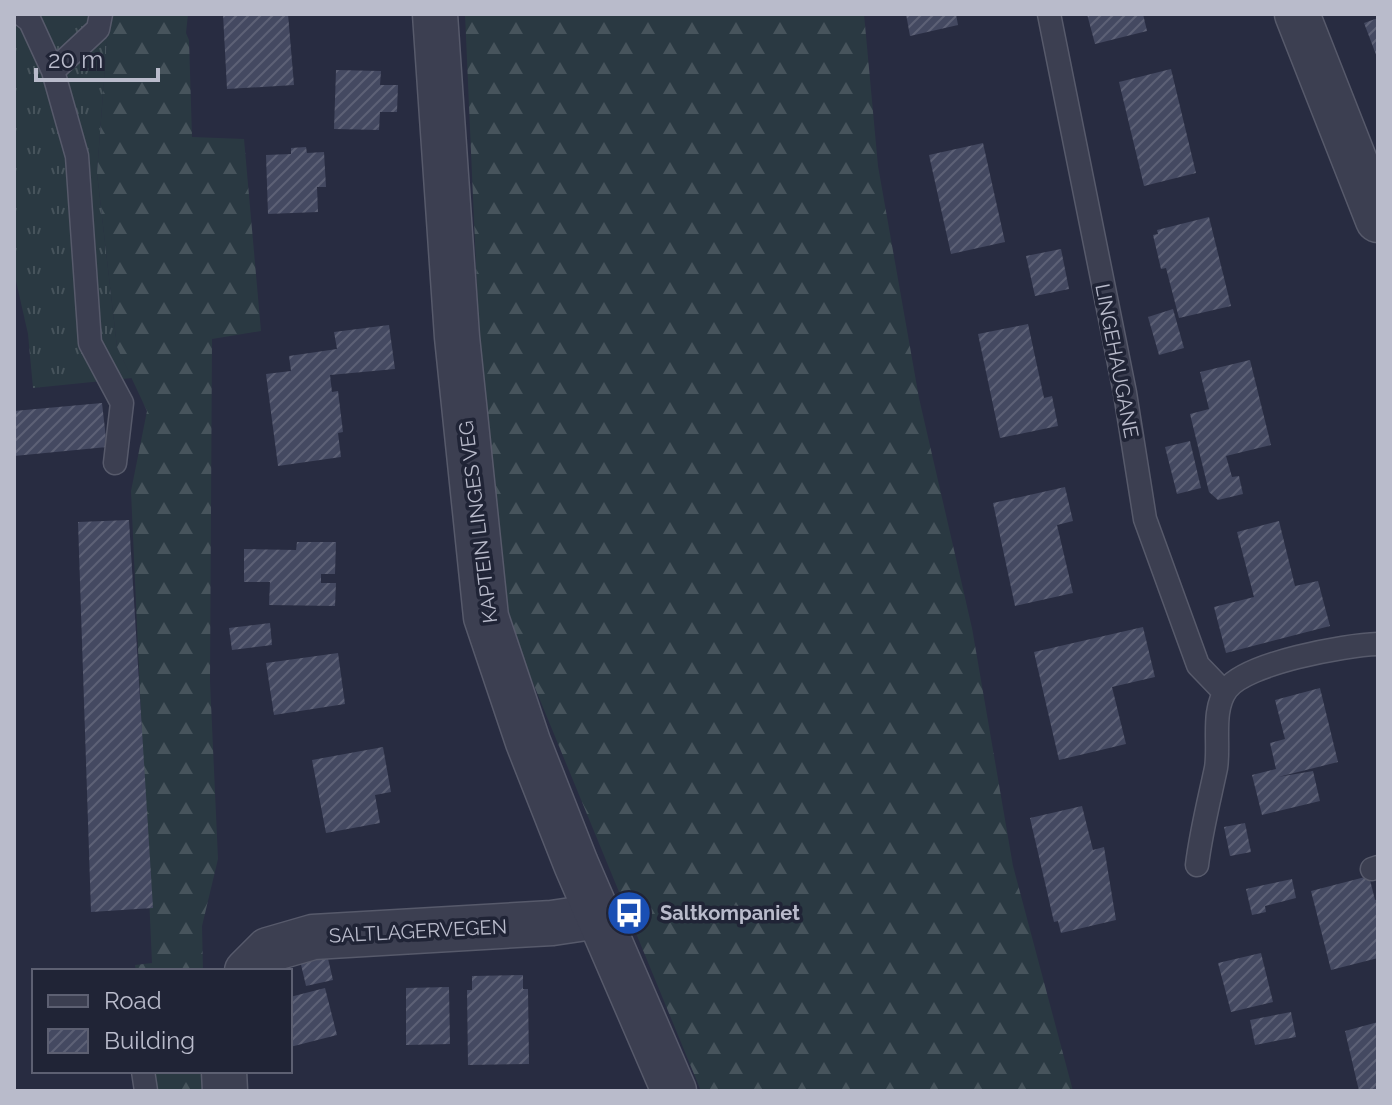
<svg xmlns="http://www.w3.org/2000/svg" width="1392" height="1105" font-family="Raleway,sans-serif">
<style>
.grass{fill:url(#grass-tufts)}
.forest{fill:url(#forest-firs)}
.building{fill:url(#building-hatch)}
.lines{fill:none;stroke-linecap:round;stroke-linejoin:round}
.service-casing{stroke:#575a6b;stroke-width:25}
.minor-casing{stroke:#575a6b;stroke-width:47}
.tertiary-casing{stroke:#575a6b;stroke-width:47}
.service{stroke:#3c3f51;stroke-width:22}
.minor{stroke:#3c3f51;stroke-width:44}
.tertiary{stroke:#3c3f51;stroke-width:44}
.labels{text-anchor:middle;stroke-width:7;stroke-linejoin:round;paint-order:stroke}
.street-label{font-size:20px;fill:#b9bbcb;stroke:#202436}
.poi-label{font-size:20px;font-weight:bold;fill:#b9bbcb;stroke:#202436;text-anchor:start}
</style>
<defs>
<pattern id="grass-tufts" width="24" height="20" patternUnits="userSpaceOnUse" patternTransform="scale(2)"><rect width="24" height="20" fill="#2a3942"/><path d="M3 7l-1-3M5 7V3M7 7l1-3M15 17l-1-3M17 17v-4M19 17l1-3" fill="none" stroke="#47545c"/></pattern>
<pattern id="forest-firs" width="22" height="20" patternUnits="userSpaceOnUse" patternTransform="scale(2)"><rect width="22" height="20" fill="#2a3942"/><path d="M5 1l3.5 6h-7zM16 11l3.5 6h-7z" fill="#47545c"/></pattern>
<pattern id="building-hatch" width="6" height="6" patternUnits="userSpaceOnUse" patternTransform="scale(2)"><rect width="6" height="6" fill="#444961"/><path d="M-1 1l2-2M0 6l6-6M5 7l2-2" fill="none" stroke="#5d6176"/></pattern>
</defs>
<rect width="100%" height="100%" fill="#282c41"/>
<path class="grass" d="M 14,14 L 109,14 L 97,173 L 117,347 L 132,378 L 33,388 L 28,334 L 14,272 Z"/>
<path class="forest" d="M 109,14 L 188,14 L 186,33 L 189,40 L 192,137 L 244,139 L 261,331 L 212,339 L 210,681 L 218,859 L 202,926 L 203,971 L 136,971 L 135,965 L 152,963 L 131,491 L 147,411 L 117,347 L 97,173 Z
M 465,14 L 864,14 L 878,166 L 919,398 L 972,628 L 1013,866 L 1073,1091 L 701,1091 L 505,615 L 479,335 Z
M 148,1071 L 203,1071 L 204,1091 L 150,1091 Z"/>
<path class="building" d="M 223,14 L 288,14 L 294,85 L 227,89 Z
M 906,14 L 956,14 L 958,25 L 910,36 Z
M 1087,14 L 1143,14 L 1147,31 L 1095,44 Z
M 1378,18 L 1378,60 L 1364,23 Z
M 1171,69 L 1196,173 L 1144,186 L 1119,82 Z
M 336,70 L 381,71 L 380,85 L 398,85 L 397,112 L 380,112 L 379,130 L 334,129 Z
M 983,143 L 1005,242 L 951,254 L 929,155 Z
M 306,147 L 307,153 L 324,152 L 326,187 L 317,187 L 318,212 L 268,214 L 266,155 L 291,154 L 291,148 Z
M 1209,217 L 1231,306 L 1179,318 L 1166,268 L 1161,269 L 1153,235 L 1158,234 L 1157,230 Z
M 1061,249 L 1069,289 L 1035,296 L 1026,256 Z
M 1173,309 L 1184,348 L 1159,355 L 1148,317 Z
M 1028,324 L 1044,398 L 1052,396 L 1058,426 L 1000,438 L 978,334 Z
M 389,325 L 395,369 L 330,375 L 332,392 L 338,391 L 343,432 L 338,433 L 341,457 L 278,466 L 266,374 L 291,371 L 289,356 L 337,349 L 334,332 Z
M 1250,360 L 1271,445 L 1226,456 L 1232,477 L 1239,476 L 1243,494 L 1218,500 L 1209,492 L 1190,414 L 1209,409 L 1200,372 Z
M 102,403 L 107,447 L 14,456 L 14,411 Z
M 1190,441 L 1201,488 L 1177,494 L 1165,447 Z
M 1065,487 L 1073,521 L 1057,525 L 1073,593 L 1015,606 L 993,503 Z
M 129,520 L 153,908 L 91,912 L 78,522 Z
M 1279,521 L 1295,586 L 1318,581 L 1330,626 L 1226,653 L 1214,607 L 1254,597 L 1237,532 Z
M 297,542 L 336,542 L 335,574 L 321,574 L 321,583 L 336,583 L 335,606 L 269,605 L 270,582 L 244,582 L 244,549 L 296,550 Z
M 270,623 L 272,645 L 232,650 L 229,628 Z
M 1143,627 L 1155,677 L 1112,687 L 1126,744 L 1059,760 L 1034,652 Z
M 338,653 L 345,704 L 274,715 L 266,663 Z
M 1320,688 L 1338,762 L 1278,777 L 1313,771 L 1320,801 L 1262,815 L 1252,775 L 1276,769 L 1270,743 L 1285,739 L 1275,700 Z
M 383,747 L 391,792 L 375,795 L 380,823 L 326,833 L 312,760 Z
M 1082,806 L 1093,850 L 1104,847 L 1116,920 L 1061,933 L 1058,921 L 1054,922 L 1030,818 Z
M 1245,823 L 1251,852 L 1230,856 L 1224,827 Z
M 1369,876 L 1375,900 L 1378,899 L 1378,958 L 1331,970 L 1311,891 Z
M 1292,879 L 1296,898 L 1265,906 L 1266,912 L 1252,915 L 1246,889 Z
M 326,950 L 333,980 L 306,986 L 299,956 Z
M 1261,953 L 1273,1002 L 1231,1012 L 1218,963 Z
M 523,975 L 523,989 L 528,989 L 529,1064 L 468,1065 L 467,990 L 472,990 L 472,976 Z
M 449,987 L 450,1044 L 406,1045 L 406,988 Z
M 325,988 L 337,1035 L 290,1047 L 290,997 Z
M 1291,1012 L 1296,1037 L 1255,1045 L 1250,1020 Z
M 1378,1022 L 1378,1090 L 1359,1091 L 1345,1031 Z"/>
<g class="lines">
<g class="service-casing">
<path id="service" d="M 21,14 L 30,21 L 53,71 L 77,156 L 90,343 L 122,403 L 115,463
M 1049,14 L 1125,393 L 1145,519 L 1198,665 L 1224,692
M 53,71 L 98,29 L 101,14
M 1197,865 C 1201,832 1209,801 1216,768 C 1220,744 1211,710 1227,689 C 1247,663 1344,645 1378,644
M 1372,869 L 1378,867
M 143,1071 L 146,1091"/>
</g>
<g class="minor-casing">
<path id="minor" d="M 247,971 L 268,950 L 313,937 L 552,923 L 599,916
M 224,1071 L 225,1091"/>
</g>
<g class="tertiary-casing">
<path id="tertiary" d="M 435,14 L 457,337 L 486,617 L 528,742 L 576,864 L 674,1091
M 1297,14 L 1378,220"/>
</g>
<use href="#service" class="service"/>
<use href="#minor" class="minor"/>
<use href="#tertiary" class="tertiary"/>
</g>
<defs>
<g id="bus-disc" transform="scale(2.3)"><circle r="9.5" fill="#1a4fb4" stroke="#202436"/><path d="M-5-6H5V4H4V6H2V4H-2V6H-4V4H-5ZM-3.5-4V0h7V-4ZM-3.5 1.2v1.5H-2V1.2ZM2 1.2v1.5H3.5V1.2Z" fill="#fff"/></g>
</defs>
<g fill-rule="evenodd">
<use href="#bus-disc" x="629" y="913"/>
</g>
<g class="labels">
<g class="street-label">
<text transform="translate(1117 361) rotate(79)" y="7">LINGEHAUGANE</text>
<text transform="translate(478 522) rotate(-97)" y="7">KAPTEIN LINGES VEG</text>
<text transform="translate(418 931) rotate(-3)" y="7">SALTLAGERVEGEN</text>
</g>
<g class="poi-label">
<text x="660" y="920">Saltkompaniet</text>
</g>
</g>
<rect width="1392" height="1105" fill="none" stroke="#b9bbcb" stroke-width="32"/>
<rect x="32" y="969" width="260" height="104" fill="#202436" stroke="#5d6072" stroke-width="2"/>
<rect x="48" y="995" width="40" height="12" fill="#3c3f51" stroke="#5d6072" stroke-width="2"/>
<text x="104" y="1009" font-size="24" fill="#b9bbcb">Road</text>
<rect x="48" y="1029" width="40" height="24" fill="url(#building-hatch)" stroke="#5d6072" stroke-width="2"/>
<text x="104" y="1049" font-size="24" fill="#b9bbcb">Building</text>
<path d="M36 68v12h122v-12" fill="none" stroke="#b9bbcb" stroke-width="4"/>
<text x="48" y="68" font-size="24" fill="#b9bbcb" stroke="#202436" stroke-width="6" paint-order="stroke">20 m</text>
</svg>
